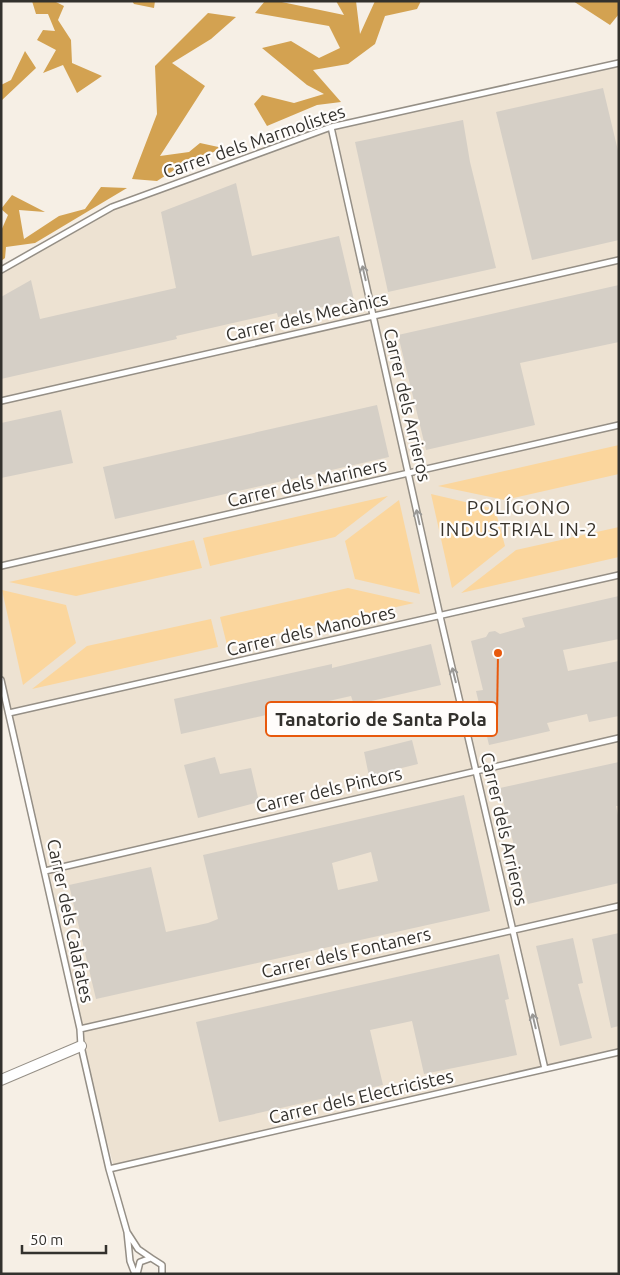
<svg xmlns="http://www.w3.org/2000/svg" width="620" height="1275" font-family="Ubuntu,sans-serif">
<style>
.built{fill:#ede2d2}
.green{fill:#fbd69d}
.forest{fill:#d3a251}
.building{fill:#d5cfc6;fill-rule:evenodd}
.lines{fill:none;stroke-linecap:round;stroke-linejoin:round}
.lane-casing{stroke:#958f86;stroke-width:8}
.street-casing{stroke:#958f86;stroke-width:12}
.lane{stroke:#fff;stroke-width:5}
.street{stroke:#fff;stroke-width:10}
.oneway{stroke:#999896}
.labels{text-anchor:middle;stroke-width:4.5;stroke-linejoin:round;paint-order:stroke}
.street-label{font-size:18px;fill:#33312d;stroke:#fffdfb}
.neighbourhood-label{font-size:19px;letter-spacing:1px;fill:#38332b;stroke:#fffdfb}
.leader{fill:none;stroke:#e8590c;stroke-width:2}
.callout-dot{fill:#e8590c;stroke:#fffdfb;stroke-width:2}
.callout{fill:#fffdfb;stroke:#e8590c;stroke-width:2}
.callout-label{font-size:19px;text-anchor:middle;font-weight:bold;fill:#33312d}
</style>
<rect width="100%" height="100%" fill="#f6efe5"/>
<path class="built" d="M 619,63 L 619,1052 L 114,1167 L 81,1046 L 80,1029 L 1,680 L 1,270 L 112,207 L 331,127 Z"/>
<path class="green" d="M 619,445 L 619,474 L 505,500 L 438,486 Z
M 431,494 L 495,509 L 505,546 L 452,588 Z
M 388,496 L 335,537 L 210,566 L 203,538 Z
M 399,500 L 420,594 L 355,579 L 345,541 Z
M 619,527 L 619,557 L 461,593 L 516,550 Z
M 194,540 L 202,568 L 76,596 L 9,582 Z
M 348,588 L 414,603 L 227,645 L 220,617 Z
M 2,590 L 66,605 L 76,643 L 23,685 Z
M 211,619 L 218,647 L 32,689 L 87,646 Z"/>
<path class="forest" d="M 32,1 L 54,1 L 64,6 L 58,20 L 71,40 L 72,63 L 102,76 L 77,93 L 63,65 L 43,73 L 56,50 L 37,40 L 43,30 L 55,31 L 48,14 L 36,14 Z
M 132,1 L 155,1 L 154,8 L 134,4 Z
M 265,1 L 277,1 L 344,15 L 336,1 L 356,1 L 360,34 L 375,1 L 421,1 L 417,9 L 385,16 L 375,44 L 348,64 L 313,70 L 341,102 L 317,105 L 267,126 L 254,104 L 262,95 L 294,103 L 324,94 L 307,85 L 262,48 L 291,41 L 319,58 L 340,48 L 329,26 L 255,13 Z
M 573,1 L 619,1 L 619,14 L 610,25 Z
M 208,13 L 236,17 L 211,39 L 172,63 L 205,86 L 160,156 L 189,152 L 200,143 L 223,148 L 182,165 L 157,181 L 132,179 L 157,114 L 155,66 Z
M 25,51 L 36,68 L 1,101 L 1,85 L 11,80 Z
M 101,187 L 127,188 L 35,243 L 6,247 L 5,258 L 1,261 L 1,231 L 8,215 L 1,209 L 12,195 L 45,212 L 19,210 L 24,239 L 59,216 L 85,209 Z"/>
<path class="building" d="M 603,88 L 619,155 L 619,240 L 532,260 L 496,112 Z
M 463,120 L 470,162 L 496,268 L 388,292 L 355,142 Z
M 236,183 L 252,256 L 339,236 L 354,300 L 278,317 L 277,313 L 176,336 L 177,339 L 1,379 L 1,297 L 31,280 L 40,319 L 176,288 L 161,212 Z
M 619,285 L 619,342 L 520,363 L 535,425 L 426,450 L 398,335 Z
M 377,405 L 389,457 L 115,519 L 103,467 Z
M 61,410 L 73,463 L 1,478 L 1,423 Z
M 619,596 L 619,639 L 563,650 L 568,671 L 619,661 L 619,716 L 589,722 L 587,714 L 547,723 L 550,731 L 489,745 L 476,691 L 483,690 L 471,641 L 486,637 L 489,632 L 495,631 L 500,634 L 525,627 L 522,618 Z
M 431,644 L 441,685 L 354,705 L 351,696 L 181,734 L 174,699 L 332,664 L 332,668 Z
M 412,740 L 418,764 L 369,776 L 364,752 Z
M 215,757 L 220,774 L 251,768 L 259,802 L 198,818 L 184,765 Z
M 619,762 L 619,806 L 616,806 L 619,820 L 619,883 L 528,904 L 500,788 Z
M 464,795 L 490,911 L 96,999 L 69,885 L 151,867 L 166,932 L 208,923 L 218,919 L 203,855 ZM 371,852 L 378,881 L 338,890 L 332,863 Z
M 619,933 L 619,1026 L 611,1028 L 592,939 Z
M 573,938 L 583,983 L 578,984 L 592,1038 L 560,1046 L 536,946 Z
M 499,954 L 509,999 L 505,1000 L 517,1055 L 424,1074 L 412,1021 L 370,1030 L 383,1085 L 219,1122 L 196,1022 Z"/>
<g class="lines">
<g class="lane-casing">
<path id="lane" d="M 331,127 L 440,616 L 545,1069
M 1,270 L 112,207 L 331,127 L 619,63
M 1,401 L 619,260
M 1,566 L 619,425
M 1,680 L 80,1029 L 81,1046 L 109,1169 L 127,1232
M 9,713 L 619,575
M 45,871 L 619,738
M 80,1029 L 619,906
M 109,1169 L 619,1052
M 135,1274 L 130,1261 L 127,1232 L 138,1249 L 151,1258
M 137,1274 L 140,1262 L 151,1258 L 162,1265 L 162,1274"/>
</g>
<g class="street-casing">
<path id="street" d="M 1,1080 L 81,1046"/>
</g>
<use href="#lane" class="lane"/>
<use href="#street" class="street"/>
</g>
<defs><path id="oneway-shaft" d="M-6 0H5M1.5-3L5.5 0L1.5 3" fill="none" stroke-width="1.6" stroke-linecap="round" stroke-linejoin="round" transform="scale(1.25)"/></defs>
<g class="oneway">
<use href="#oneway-shaft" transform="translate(364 273) rotate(-103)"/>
<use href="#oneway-shaft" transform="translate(418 517) rotate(-102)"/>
<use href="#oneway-shaft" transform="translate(454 675) rotate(-104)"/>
<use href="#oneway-shaft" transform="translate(534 1021) rotate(-103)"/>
</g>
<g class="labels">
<g class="street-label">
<text transform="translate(254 142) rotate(-19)" y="6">Carrer dels Marmolistes</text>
<text transform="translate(307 317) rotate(-13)" y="6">Carrer dels Mecànics</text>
<text transform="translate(407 405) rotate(77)" y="6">Carrer dels Arrieros</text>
<text transform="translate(307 483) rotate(-13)" y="6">Carrer dels Mariners</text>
<text transform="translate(311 631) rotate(-13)" y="6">Carrer dels Manobres</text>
<text transform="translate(329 790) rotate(-13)" y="6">Carrer dels Pintors</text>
<text transform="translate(504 829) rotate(77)" y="6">Carrer dels Arrieros</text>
<text transform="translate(70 921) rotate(78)" y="6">Carrer dels Calafates</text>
<text transform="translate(346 953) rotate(-13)" y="6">Carrer dels Fontaners</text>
<text transform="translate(361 1097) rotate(-13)" y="6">Carrer dels Electricistes</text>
</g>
<g class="neighbourhood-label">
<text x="519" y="514">POLÍGONO<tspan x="519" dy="22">INDUSTRIAL IN-2</tspan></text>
</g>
</g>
<path class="leader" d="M498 653L497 719"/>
<circle class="callout-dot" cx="498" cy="653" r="5"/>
<rect class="callout" x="266" y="702" width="231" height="34" rx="5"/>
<g class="callout-label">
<text x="381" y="726">Tanatorio de Santa Pola</text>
</g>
<rect width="620" height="1275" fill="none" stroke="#33312d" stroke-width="5"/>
<path d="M22 1245v8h84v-8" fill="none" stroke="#33312d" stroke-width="2.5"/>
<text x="30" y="1245" font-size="15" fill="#33312d" stroke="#fffdfb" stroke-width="4" paint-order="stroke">50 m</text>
</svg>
